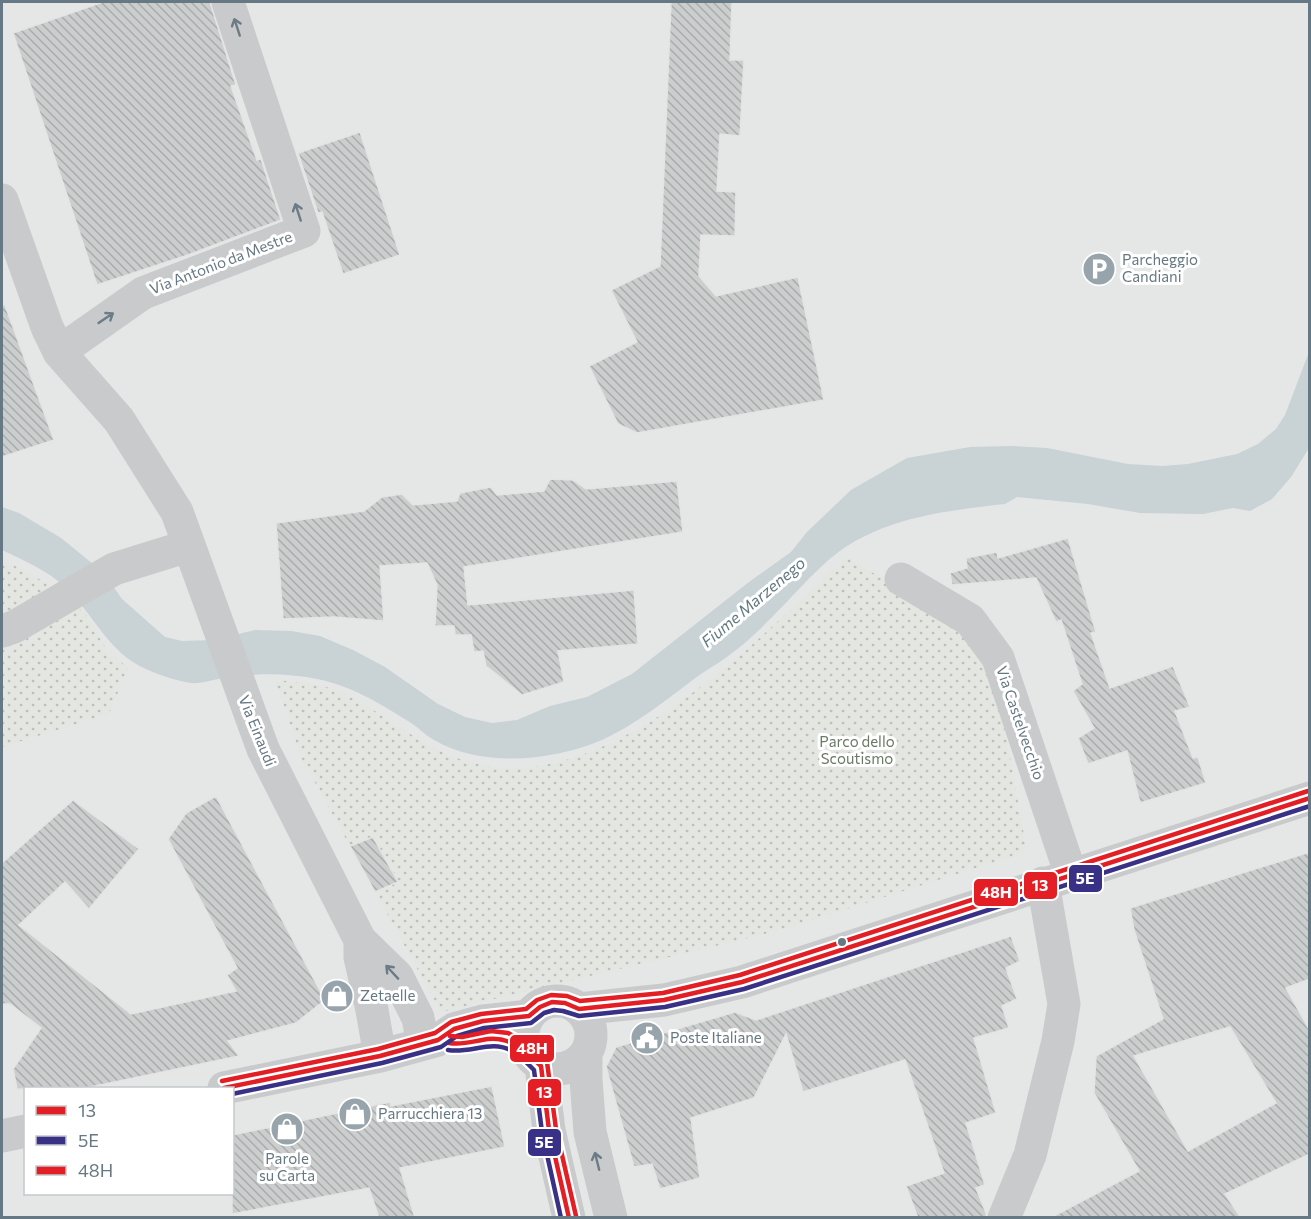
<svg xmlns="http://www.w3.org/2000/svg" width="1311" height="1219" font-family="Commissioner,sans-serif">
<style>
.built{fill:#e5e6e6;fill-rule:evenodd}
.park{fill:url(#park-dots)}
.water{fill:#c9d2d4}
.building{fill:url(#building-back-hatch);stroke:#e4e4e4;stroke-width:1.5;fill-rule:evenodd}
.lines{fill:none;stroke-linecap:round;stroke-linejoin:round}
.street{stroke:#c9cacb;stroke-width:33}
.bus-1-casing{stroke:#fff;stroke-width:9}
.bus-2-casing{stroke:#fff;stroke-width:9}
.bus-3-casing{stroke:#fff;stroke-width:9}
.bus-1{stroke:#e31e24;stroke-width:4.5}
.bus-2{stroke:#393185;stroke-width:4.5}
.bus-3{stroke:#e31e24;stroke-width:4.5}
.oneway{stroke:#6b7c87}
.bus-dot{fill:#667883;stroke:#fff;stroke-width:2}
.labels{text-anchor:middle;stroke-width:6;stroke-linejoin:round;paint-order:stroke}
.poi-label{font-size:15px;fill:#667883;stroke:#fff;text-anchor:start}
.street-label{font-size:15px;fill:#667883;stroke:#fff}
.park-label{font-size:15px;fill:#6a7a65;stroke:#fff}
.water-label{font-size:16px;font-style:italic;fill:#62797f;stroke:#fff}
.line-badge{stroke:#fff;stroke-width:2}
.badge-label{font-size:16px;text-anchor:middle;font-weight:bold;fill:#fff}
</style>
<defs>
<pattern id="park-dots" width="8" height="8" patternUnits="userSpaceOnUse" patternTransform="scale(1.5)"><rect width="8" height="8" fill="#e4e7e1"/><path d="M2 2h.1M6 6h.1" fill="none" stroke="#bdc0bc" stroke-width="1.8" stroke-linecap="round"/></pattern>
<pattern id="building-back-hatch" width="6" height="6" patternUnits="userSpaceOnUse" patternTransform="scale(1.5)"><rect width="6" height="6" fill="#cccece"/><path d="M-1 5l2 2M0 0l6 6M5-1l2 2" fill="none" stroke="#a9acad"/></pattern>
</defs>
<rect width="100%" height="100%" fill="#f5f5f4"/>
<path class="built" d="M 2,2 L 1309,2 L 1309,1217 L 2,1218 ZM 26,1088 L 232,1088 L 232,1194 L 26,1194 Z"/>
<path class="park" d="M 846,557 L 965,627 L 993,662 L 1027,852 L 777,931 L 441,1012 L 301,757 L 275,680 C 297,682 322,683 342,693 C 386,713 423,750 470,762 C 605,800 757,641 846,557 Z
M 2,559 L 61,591 L 86,615 L 107,650 L 128,668 L 109,714 L 2,747 Z"/>
<path class="water" d="M 1309,352 L 1309,448 L 1291,477 L 1272,499 L 1250,511 L 1233,508 L 1203,514 L 1140,513 L 1088,504 L 1017,497 L 1005,504 C 942,511 871,519 823,565 C 793,593 768,625 736,650 C 724,660 711,667 698,676 C 667,699 637,724 602,740 C 552,761 482,768 434,740 C 425,735 419,728 411,723 C 383,705 350,685 317,679 C 286,673 256,673 225,678 C 214,679 201,684 191,683 C 177,681 159,675 146,669 C 109,653 94,615 66,588 C 49,571 23,560 2,550 L 2,507 L 19,513 L 61,538 L 104,573 L 122,599 L 165,637 L 182,641 L 214,640 L 255,630 L 291,631 L 320,636 L 353,650 L 385,667 L 438,704 L 465,717 L 492,723 L 517,720 L 550,706 L 587,697 L 632,674 L 749,582 L 791,552 L 807,532 L 851,490 L 907,458 L 970,447 L 1013,446 L 1047,448 L 1128,464 L 1162,466 L 1188,464 L 1237,454 L 1258,444 L 1276,429 L 1285,415 Z"/>
<path class="building" d="M 103,2 L 210,2 L 236,85 L 231,86 L 257,160 L 261,159 L 281,220 L 188,255 L 97,285 L 13,33 Z
M 671,2 L 732,2 L 730,60 L 744,60 L 740,136 L 720,134 L 717,191 L 736,192 L 735,236 L 701,235 L 699,276 L 716,296 L 798,277 L 824,400 L 637,433 L 618,424 L 589,366 L 637,342 L 611,290 L 660,266 Z
M 360,132 L 400,255 L 343,274 L 322,212 L 318,213 L 298,153 Z
M 2,305 L 5,305 L 54,440 L 2,457 Z
M 550,479 L 573,480 L 586,489 L 677,481 L 683,532 L 464,567 L 468,605 L 634,590 L 638,644 L 558,651 L 564,682 L 522,695 L 486,666 L 483,651 L 474,652 L 471,635 L 455,635 L 454,626 L 435,626 L 437,585 L 427,563 L 380,566 L 384,621 L 334,617 L 283,619 L 276,523 L 364,511 L 382,497 L 402,494 L 413,505 L 457,501 L 460,493 L 491,487 L 497,495 L 544,491 Z
M 1068,538 L 1096,632 L 1091,633 L 1110,688 L 1173,666 L 1190,707 L 1175,711 L 1193,758 L 1198,757 L 1206,783 L 1140,803 L 1127,751 L 1088,764 L 1078,738 L 1094,728 L 1073,691 L 1082,684 L 1061,620 L 1056,622 L 1036,578 L 952,585 L 950,573 L 967,568 L 966,558 L 997,552 L 998,558 Z
M 216,796 L 325,1000 L 296,1023 L 228,1041 L 239,1056 L 81,1089 L 17,1089 L 13,1069 L 41,1028 L 10,1004 L 2,1004 L 2,863 L 73,800 L 139,849 L 89,909 L 65,882 L 19,925 L 131,1014 L 236,991 L 227,975 L 237,968 L 168,839 L 186,813 Z
M 373,837 L 398,882 L 375,892 L 350,846 Z
M 1310,852 L 1310,979 L 1286,988 L 1310,1031 L 1310,1154 L 1225,1194 L 1241,1218 L 1050,1218 L 1139,1171 L 1094,1093 L 1096,1056 L 1163,1019 L 1134,930 L 1130,908 ZM 1230,1027 L 1276,1103 L 1188,1151 L 1134,1056 Z
M 1011,936 L 1020,961 L 1006,968 L 1017,999 L 1002,1006 L 1009,1028 L 974,1038 L 996,1113 L 966,1123 L 985,1185 L 976,1188 L 986,1213 L 986,1218 L 918,1218 L 906,1186 L 944,1173 L 905,1060 L 803,1092 L 786,1034 L 754,1098 L 691,1118 L 700,1178 L 660,1189 L 652,1164 L 634,1167 L 606,1067 L 616,1047 L 735,1012 L 756,1020 Z
M 492,1086 L 505,1147 L 400,1168 L 415,1218 L 379,1218 L 369,1188 L 232,1214 L 232,1135 L 390,1102 L 391,1106 Z"/>
<g class="lines">
<path class="street" d="M 2,200 L 47,327 L 59,352 L 119,420 L 177,512 L 263,749 L 360,940 L 397,976 L 418,1018 L 423,1044
M 59,352 L 143,293 L 304,231 L 228,2
M 901,579 L 970,620 L 998,658 L 1071,875
M 2,631 L 14,627 L 114,569 L 188,546
M 360,940 L 360,957 L 372,1010 L 380,1056
M523 1035a34 34 0 1 1 68 0a34 34 0 1 1-68 0Z
M 579,1009 L 664,1000 L 742,982 L 1310,798
M 586,1054 L 586,1080 L 590,1132 L 611,1218
M 541,1066 L 549,1130 L 569,1218
M 224,1088 L 380,1056 L 438,1040 L 454,1029 L 483,1021 L 529,1016
M 2,1136 L 26,1131
M 1004,1218 L 1030,1155 L 1058,1041 L 1064,1004 L 1043,883"/>
<g class="bus-1-casing">
<path id="bus-1" d="M 449,1043 C 461,1045 471,1042 482,1040 C 509,1034 523,1050 541,1066 L 549,1130 L 569,1218
M 224,1088 L 380,1056 L 438,1040 L 454,1029 L 483,1021 L 529,1016 L 540,1007 L 552,1002 L 565,1003 L 579,1009 L 664,1000 L 742,982 L 1310,798"/>
</g>
<g class="bus-2-casing">
<path id="bus-2" d="M 448,1050 C 470,1054 492,1039 512,1051 C 521,1056 527,1063 534,1070 L 542,1132 L 561,1218
M 232,1094 L 382,1063 L 441,1047 L 457,1036 L 484,1028 L 531,1023 L 544,1013 L 554,1010 L 563,1011 L 579,1016 L 665,1007 L 744,989 L 1310,806"/>
</g>
<g class="bus-3-casing">
<path id="bus-3" d="M 450,1036 L 462,1037 L 491,1031 L 508,1033 L 525,1042 L 547,1062 L 556,1129 L 576,1216
M 222,1081 L 378,1049 L 435,1033 L 451,1022 L 481,1014 L 526,1009 L 537,1000 L 551,995 L 567,996 L 580,1001 L 663,993 L 740,975 L 1308,791"/>
</g>
<use href="#bus-1" class="bus-1"/>
<use href="#bus-2" class="bus-2"/>
<use href="#bus-3" class="bus-3"/>
</g>
<defs><path id="oneway-shaft" d="M-6 0H5M1.5-3L5.5 0L1.5 3" fill="none" stroke-width="1.6" stroke-linecap="round" stroke-linejoin="round" transform="scale(1.5)"/></defs>
<g class="oneway">
<use href="#oneway-shaft" transform="translate(237 27) rotate(-108)"/>
<use href="#oneway-shaft" transform="translate(298 212) rotate(-108)"/>
<use href="#oneway-shaft" transform="translate(106 318) rotate(-34)"/>
<use href="#oneway-shaft" transform="translate(392 972) rotate(-133)"/>
<use href="#oneway-shaft" transform="translate(597 1161) rotate(-104)"/>
</g>
<defs>
<g id="parking-disc" transform="scale(1.725)"><circle r="9.5" fill="#98a4ab" stroke="#fff"/><path d="M-3.5-5.5H1a3.5 3.5 0 0 1 0 7H-1V5.5H-3.5ZM-1-3.4V-.6H.8a1.4 1.4 0 0 0 0-2.8Z" fill="#fff"/></g>
<g id="shop-disc" transform="scale(1.725)"><circle r="9.5" fill="#98a4ab" stroke="#fff"/><path d="M-5-2.5h2.3a2.7 3.5 0 0 1 5.4 0H5L5.5 6h-11ZM-1.5-2.5h3a1.5 2.3 0 0 0-3 0Z" fill="#fff"/></g>
<g id="civic-disc" transform="scale(1.725)"><circle r="9.5" fill="#98a4ab" stroke="#fff"/><path d="M-.6-6.5H3V-4.5H.6V-3L4-1V1h2V6H-6V1h2V-1L-.6-3ZM-1.2 2.5V6h2.4V2.5Z" fill="#fff"/></g>
</defs>
<g fill-rule="evenodd">
<use href="#parking-disc" x="1099" y="269"/>
<use href="#shop-disc" x="337" y="996"/>
<use href="#civic-disc" x="647" y="1038"/>
<use href="#shop-disc" x="355" y="1114"/>
<use href="#shop-disc" x="287" y="1129"/>
</g>
<circle class="bus-dot" cx="842" cy="942" r="5"/>
<g class="labels">
<g class="poi-label">
<text x="1122" y="265">Parcheggio<tspan x="1122" dy="17">Candiani</tspan></text>
<text x="360" y="1001">Zetaelle</text>
<text x="670" y="1043">Poste Italiane</text>
<text x="378" y="1119">Parrucchiera 13</text>
<text x="287" y="1164" text-anchor="middle">Parole<tspan x="287" dy="17">su Carta</tspan></text>
</g>
<g class="street-label">
<text transform="translate(221 263) rotate(-21)" y="5">Via Antonio da Mestre</text>
<text transform="translate(1020 723) rotate(71)" y="5">Via Castelvecchio</text>
<text transform="translate(257 731) rotate(68)" y="5">Via Einaudi</text>
</g>
<g class="park-label">
<text x="857" y="747">Parco dello<tspan x="857" dy="17">Scoutismo</tspan></text>
</g>
<g class="water-label">
<text transform="translate(753 602) rotate(-40)" y="6">Fiume Marzenego</text>
</g>
</g>
<g class="line-badge">
<rect x="1068" y="864" width="35" height="29" rx="6" fill="#393185"/>
<rect x="1023" y="871" width="35" height="29" rx="6" fill="#e31e24"/>
<rect x="973" y="878" width="46" height="29" rx="6" fill="#e31e24"/>
<rect x="509" y="1034" width="46" height="29" rx="6" fill="#e31e24"/>
<rect x="527" y="1078" width="35" height="29" rx="6" fill="#e31e24"/>
<rect x="527" y="1128" width="35" height="29" rx="6" fill="#393185"/>
</g>
<g class="badge-label">
<text x="1085" y="884">5E</text>
<text x="1040" y="891">13</text>
<text x="996" y="898">48H</text>
<text x="532" y="1054">48H</text>
<text x="544" y="1098">13</text>
<text x="544" y="1148">5E</text>
</g>
<rect width="1311" height="1219" fill="none" stroke="#667883" stroke-width="6"/>
<rect x="24" y="1087" width="210" height="108" fill="#ffffff" stroke="#c2c9cd" stroke-width="1.5"/>
<rect x="36" y="1106" width="30" height="9" fill="#e31e24" stroke="#c2c9cd" stroke-width="1.5"/>
<text x="78" y="1117" font-size="18" fill="#667883">13</text>
<rect x="36" y="1136" width="30" height="9" fill="#393185" stroke="#c2c9cd" stroke-width="1.5"/>
<text x="78" y="1147" font-size="18" fill="#667883">5E</text>
<rect x="36" y="1166" width="30" height="9" fill="#e31e24" stroke="#c2c9cd" stroke-width="1.5"/>
<text x="78" y="1177" font-size="18" fill="#667883">48H</text>
</svg>
